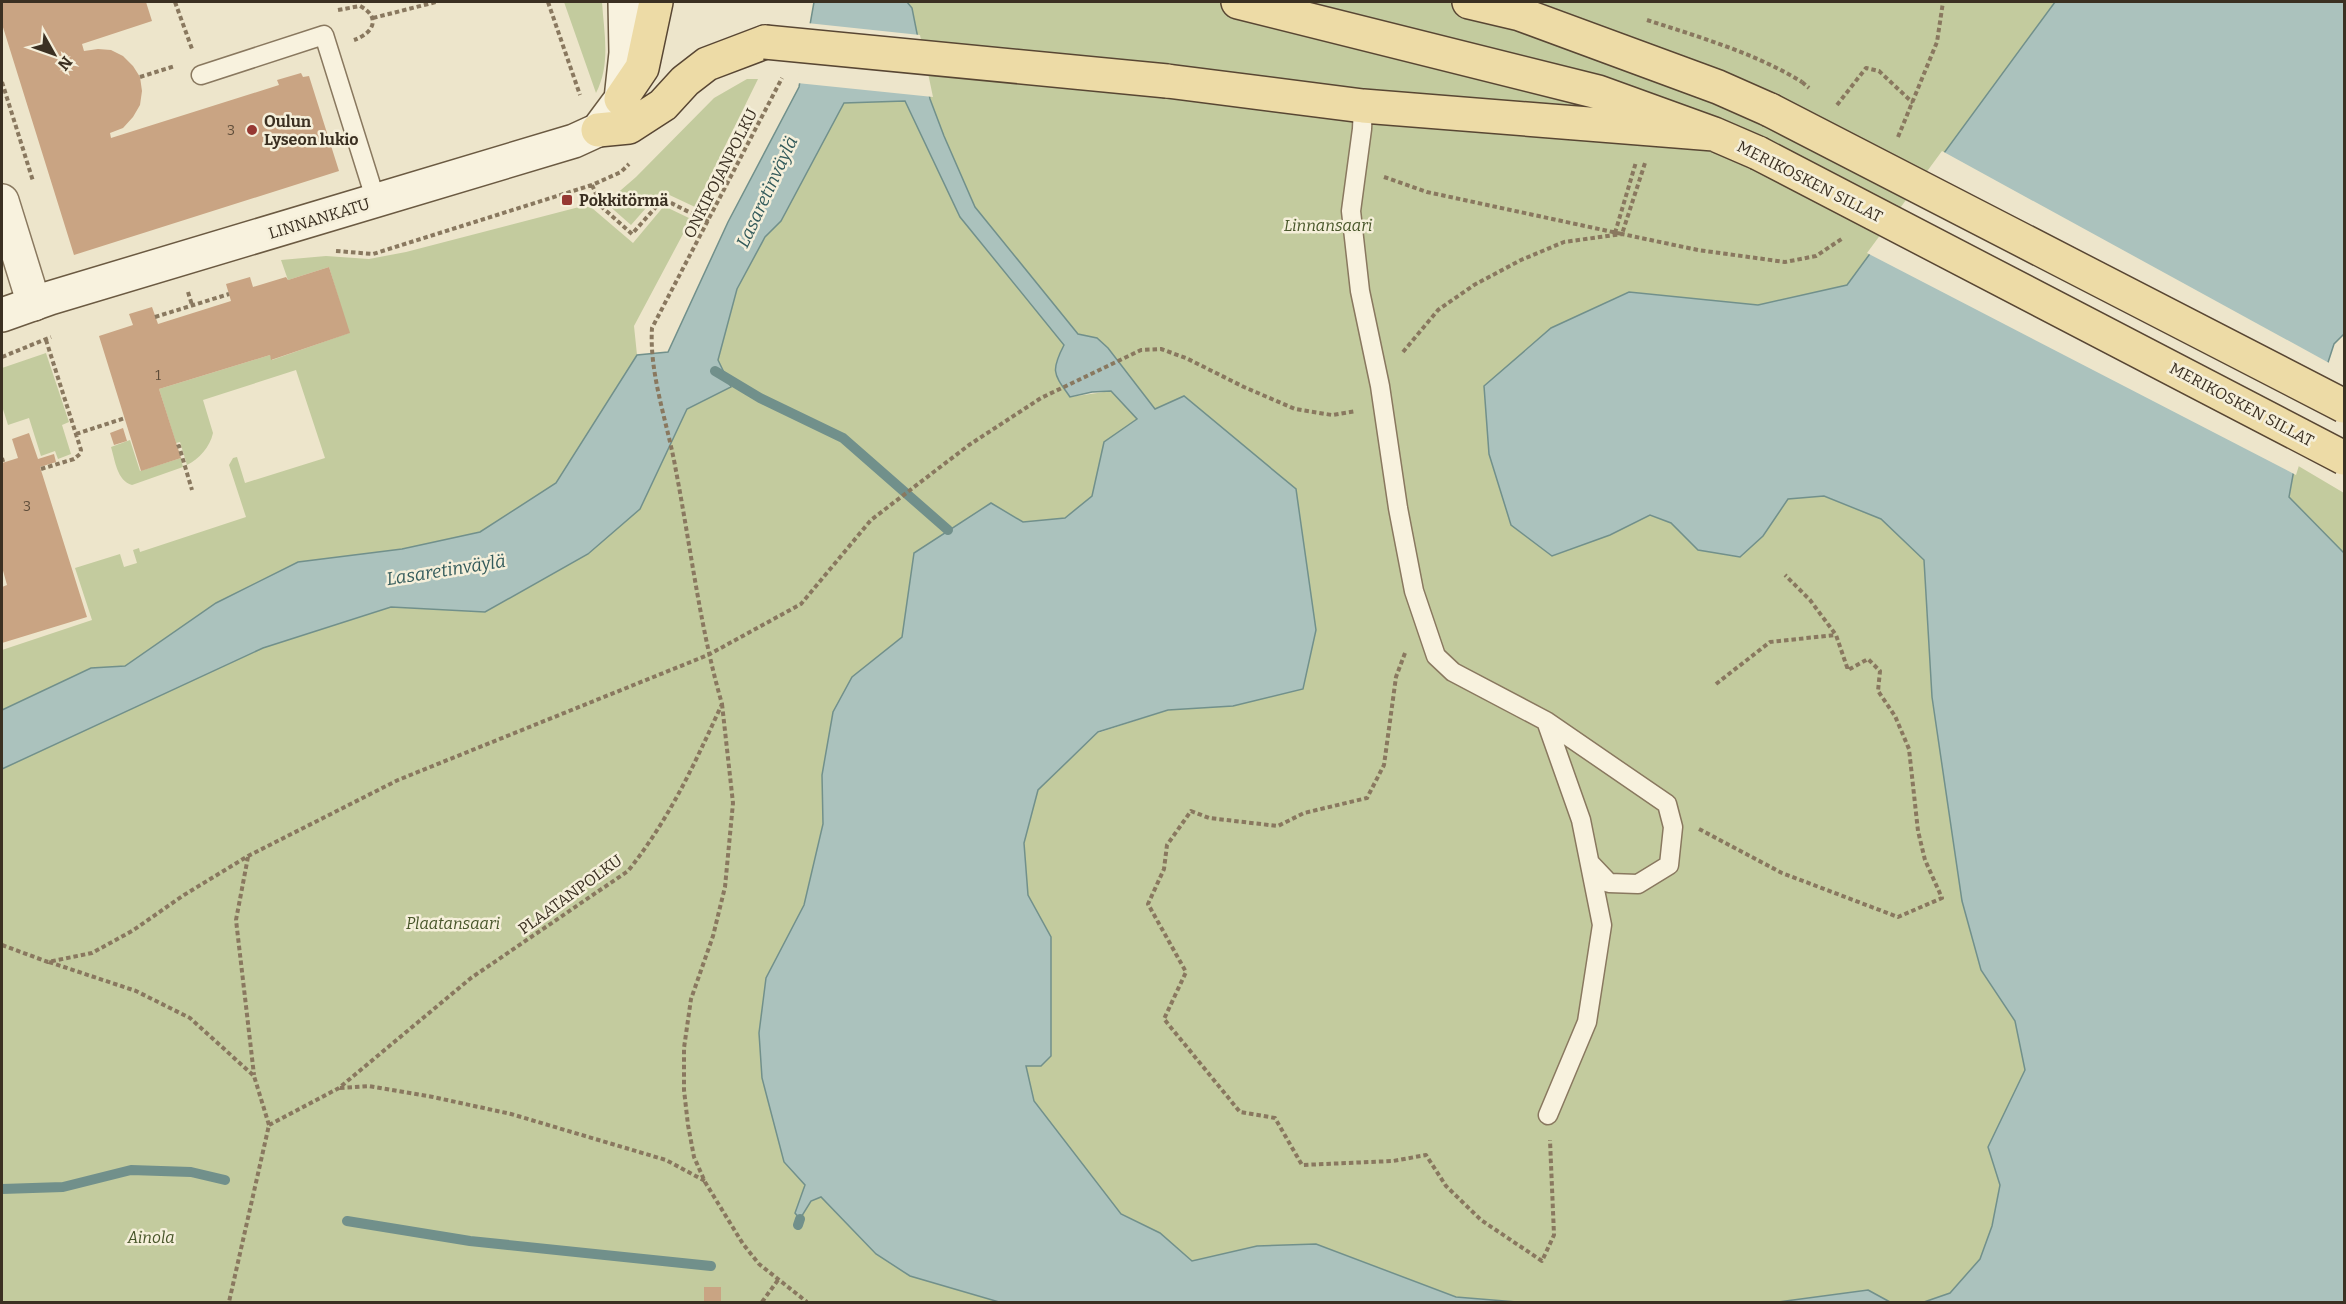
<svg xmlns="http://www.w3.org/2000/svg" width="2346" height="1304" font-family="Bitter,serif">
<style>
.green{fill:#c3cb9e}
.water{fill:#abc2bd;stroke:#71908b;stroke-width:1.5}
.pier{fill:#ede5cb}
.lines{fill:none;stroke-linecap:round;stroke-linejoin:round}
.stream{stroke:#71908b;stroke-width:10}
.building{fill:#c9a483}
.lane-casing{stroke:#89785f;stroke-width:21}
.street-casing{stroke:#89785f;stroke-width:36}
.secondary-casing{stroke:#6b5a42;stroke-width:36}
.primary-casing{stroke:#584633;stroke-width:36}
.path{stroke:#89785f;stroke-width:4;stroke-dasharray:4.5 3;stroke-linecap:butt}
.lane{stroke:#f8f2de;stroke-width:18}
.street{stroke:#f8f2de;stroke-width:33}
.secondary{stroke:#f8f2de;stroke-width:33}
.primary{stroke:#eddba6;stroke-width:33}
.primary-bridge-casing{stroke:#584633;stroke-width:36;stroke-linecap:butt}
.path-bridge{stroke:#89785f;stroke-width:4;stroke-dasharray:4.5 3;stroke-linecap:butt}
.primary-bridge{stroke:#eddba6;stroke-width:33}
.poi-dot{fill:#963832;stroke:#f5efda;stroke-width:2}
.labels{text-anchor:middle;stroke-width:5;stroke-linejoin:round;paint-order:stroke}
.number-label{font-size:14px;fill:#5e4d3a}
.poi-label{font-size:16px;font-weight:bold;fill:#3b3022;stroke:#f5efda;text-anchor:start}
.street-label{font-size:16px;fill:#3b3022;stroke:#f5efda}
.park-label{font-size:16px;font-style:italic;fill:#48562a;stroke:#f5efda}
.water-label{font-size:18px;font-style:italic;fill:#325a5a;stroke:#f5efda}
</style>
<rect width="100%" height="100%" fill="#ede5cb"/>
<path class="green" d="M 564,2 L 602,2 C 604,33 611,64 596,93 Z
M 907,2 L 2055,2 L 1847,285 L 1758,305 L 1629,292 L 1552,556 L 1610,535 L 1650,515 L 1671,523 L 1698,550 L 1763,536 L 1788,499 L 1824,496 L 1881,519 L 1924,560 L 1932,697 L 1962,901 L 1981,970 L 2015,1021 L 2026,1070 L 1988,1147 L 2000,1185 L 1992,1226 L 1980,1259 L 1950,1293 L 1924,1302 L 1890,1302 L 1868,1290 L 1778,1302 L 1517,1302 L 1456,1297 L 1316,1244 L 1257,1246 L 1192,1261 L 1160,1233 L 1121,1214 L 1034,1101 L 1026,1066 L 1051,1056 L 1051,937 L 1028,895 L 1024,842 L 1038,790 L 1098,733 L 1168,710 L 1233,706 L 1156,410 L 1108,348 L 1097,338 L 1078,334 L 975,207 L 944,136 L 930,99 L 912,8 Z
M 747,79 L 758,79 L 695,207 L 661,191 L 631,225 L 606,203 L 636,177 L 714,98 Z
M 905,101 L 960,217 L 1064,345 C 1050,371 1054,375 1070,397 L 1111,391 L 1138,419 L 1104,442 L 1092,496 L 1065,518 L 1023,522 L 991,503 L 914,553 L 902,637 L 852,677 L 822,775 L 823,824 L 804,905 L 766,978 L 759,1033 L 784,1162 L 805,1185 L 800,1219 L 811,1201 L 821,1197 L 876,1254 L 910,1276 L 999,1302 L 2,1302 L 2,769 L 263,648 L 391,607 L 485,612 L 588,554 L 640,509 L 687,409 L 704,401 L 718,360 L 737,289 L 765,237 L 781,221 L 844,103 Z
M 583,206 L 592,208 L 633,243 L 664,206 L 691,219 L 634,326 L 637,355 L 556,483 L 480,532 L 402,549 L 298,562 L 216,603 L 125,666 L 91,668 L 2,710 L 2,650 L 92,620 L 75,568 L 120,554 L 124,567 L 137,563 L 133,550 L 139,548 L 140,552 L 246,517 L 229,465 L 233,458 L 237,457 L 245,483 L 325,458 L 296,370 L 203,400 L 213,433 C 210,447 199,459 187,465 L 180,442 L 176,443 L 159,389 L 270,355 L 272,360 L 349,333 L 329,267 L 288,280 L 281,260 L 326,256 L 369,259 L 406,252 Z
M 46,353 L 69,422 L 62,425 L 71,454 L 58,459 L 55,451 L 41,456 L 29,418 L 8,425 L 2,406 L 2,368 Z
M 130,440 L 140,471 L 181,458 L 183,467 L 132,485 C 117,481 115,460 111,447 Z
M 2295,464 L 2344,493 L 2344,553 L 2289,497 Z"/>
<path class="water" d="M 814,2 L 907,2 L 912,8 L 930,99 L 944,136 L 975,207 L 1078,334 L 1097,338 L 1108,348 L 1155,409 L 1184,396 L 1296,489 L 1316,630 L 1303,689 L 1233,706 L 1168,710 L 1098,732 L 1038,790 L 1024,843 L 1028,895 L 1051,937 L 1051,1056 L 1041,1066 L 1026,1066 L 1034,1101 L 1121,1214 L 1160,1233 L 1192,1261 L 1257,1246 L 1316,1244 L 1456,1297 L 1517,1302 L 999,1302 L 910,1276 L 876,1254 L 821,1197 L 811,1201 L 800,1219 L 795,1213 L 805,1185 L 784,1162 L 762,1078 L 759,1033 L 766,978 L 804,905 L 823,824 L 822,775 L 833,712 L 852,677 L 902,637 L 914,553 L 991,503 L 1023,522 L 1065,518 L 1092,496 L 1104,442 L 1137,419 L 1111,391 L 1092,392 L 1070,397 C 1054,374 1050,372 1064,345 L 960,217 L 905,101 L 844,103 L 781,221 L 765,237 L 737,289 L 718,360 L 731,387 L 687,409 L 640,509 L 588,554 L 485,612 L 391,607 L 263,648 L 2,769 L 2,710 L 91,668 L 125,666 L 216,603 L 298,562 L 402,549 L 480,532 L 556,483 L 637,355 L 668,352 L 728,222 L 799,87 Z
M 2055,2 L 2344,2 L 2344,334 L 2334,344 L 2295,464 L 2289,497 L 2344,553 L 2344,1302 L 1924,1302 L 1950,1293 L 1980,1259 L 1992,1226 L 2000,1185 L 1988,1147 L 2025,1070 L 2015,1021 L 1981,970 L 1962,901 L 1932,697 L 1924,560 L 1881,519 L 1824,496 L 1788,499 L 1763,536 L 1740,557 L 1698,550 L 1671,523 L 1650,515 L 1610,535 L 1552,556 L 1511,525 L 1489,454 L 1484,386 L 1551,328 L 1629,292 L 1758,305 L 1847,285 Z
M 1868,1290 L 1890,1302 L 1778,1302 Z"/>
<path class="pier" d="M 807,23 L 920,35 L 933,97 L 797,83 Z
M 1942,151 L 2331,364 L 2296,475 L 1867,253 Z"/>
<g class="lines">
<path class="stream" d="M 715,371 L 760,398 L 843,438 L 948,530
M 2,1189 L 63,1187 L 131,1170 L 191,1172 L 225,1180
M 347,1221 L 470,1241 L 711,1266
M 798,1225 L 800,1219"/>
</g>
<path class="building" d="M 2,2 L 146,2 L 152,21 L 82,44 L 84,51 L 98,49 L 111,50 L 123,56 L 133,66 L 140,77 L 142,91 L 140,105 L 133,117 L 123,128 L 110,133 L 111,138 L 279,85 L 277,80 L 301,73 L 303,77 L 309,76 L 339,171 L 74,255 L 2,24 Z
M 329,267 L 350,333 L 271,360 L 270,355 L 159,389 L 181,458 L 141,471 L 99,336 L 133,325 L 129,314 L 152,307 L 158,324 L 231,301 L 226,284 L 250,277 L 253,287 L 286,277 L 288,280 Z
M 123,428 L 127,441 L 114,445 L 110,433 Z
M 29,433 L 38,459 L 54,454 L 56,462 L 40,467 L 87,617 L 2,643 L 2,587 L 7,585 L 2,567 L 2,463 L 18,458 L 12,439 Z
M 704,1287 L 721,1287 L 721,1302 L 704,1302 Z"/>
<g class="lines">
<g class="lane-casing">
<path id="lane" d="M 201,75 L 324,35 L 376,201
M 1363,106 L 1362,129 L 1351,211 L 1360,291 L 1380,386 L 1398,508 L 1414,591 L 1436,656 L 1453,672 L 1546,721 L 1581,820 L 1602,925 L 1587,1022 L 1548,1115
M 1546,721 L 1667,804 L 1673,827 L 1669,865 L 1638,884 L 1609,883 L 1590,863"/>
</g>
<g class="street-casing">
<path id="street" d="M 2,201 L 34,304"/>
</g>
<g class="secondary-casing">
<path id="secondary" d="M 2,315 L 50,298 L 574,141 L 598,130 L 621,99 L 626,53 L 625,2"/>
</g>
<g class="primary-casing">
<path id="primary" d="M 1238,2 L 1598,92 L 1714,134 L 1758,153
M 1469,2 L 1520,14 L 1718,87 L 1770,110
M 1167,81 L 1363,106 L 1714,134
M 621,99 L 642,68 L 656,2
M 598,130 L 629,127 L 663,105 L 685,81 L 707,64 L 765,42"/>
</g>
<path class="path" d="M 175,2 L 192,49
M 548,2 L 580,95
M 338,10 L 360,6 C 381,17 374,33 354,40
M 373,18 L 436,2
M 1647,20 C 1699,37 1755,53 1802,82
M 140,77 L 175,66
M 2,82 L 33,181
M 1837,105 L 1866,68 L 1879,71 L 1913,103
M 1898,137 L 1937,42 L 1943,2
M 1384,177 L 1427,192 L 1622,234 L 1645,163
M 592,185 L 602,207 L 632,234 L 663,199 L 709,222
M 1615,233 L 1636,162
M 336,251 L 373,254 L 592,185 L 621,172 L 629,164
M 188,292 L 192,305
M 155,317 L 229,294
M 1403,352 L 1438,310 L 1474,285 L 1521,260 L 1564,242 L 1622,234 L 1698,250 L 1785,262 L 1816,256 L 1843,238
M 2,357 L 51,337
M 76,434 L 125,418
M 177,447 L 179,446 L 192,490
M 2,458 L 3,462
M 41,469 L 74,459 L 80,454 L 81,450 L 46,340
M 1405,653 L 1396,677 L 1384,765 L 1367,798 L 1304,813 L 1278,826 L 1209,818 L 1191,811 L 1167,845 L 1164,869 L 1148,904 L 1186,972 L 1164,1019 L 1240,1112 L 1275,1118 L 1302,1165 L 1393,1161 L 1426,1155 L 1446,1186 L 1481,1220 L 1542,1261 L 1554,1235 L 1550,1140
M 1716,684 L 1770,642 L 1835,635
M 722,704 L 733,803 L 725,887 L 713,936 L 691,999 L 684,1048 L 684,1090 L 688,1125 L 694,1157 L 705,1182 L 743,1244 L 759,1264 L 807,1302
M 1699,829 L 1782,873 L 1898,917 L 1942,898 L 1925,860 L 1918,831 L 1909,749 L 1895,716 L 1878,691 L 1880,671 L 1868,659 L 1848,670 L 1836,635 L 1810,600 L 1785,575
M 248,857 L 236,920 L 254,1075
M 2,945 L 48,962 L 92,953 L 132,931 L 184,895 L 248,856 L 398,780 L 708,655 L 801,604 L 871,520 L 969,445 L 1041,398 L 1141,350 L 1161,349 L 1186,358 L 1244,387 L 1295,409 L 1332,415 L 1356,411
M 49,962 L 136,991 L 190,1018 L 254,1076 L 269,1125 L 229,1302
M 340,1088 L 369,1086 L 433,1097 L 511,1114 L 666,1160 L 705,1181
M 269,1125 L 339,1088 L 471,978 L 628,871 C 670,818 694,765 722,704 C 700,628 691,549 676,471 C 668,424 649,375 652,328 L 782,78
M 762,1302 L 778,1280"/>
<use href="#lane" class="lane"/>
<use href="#street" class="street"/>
<use href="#secondary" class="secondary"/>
<use href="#primary" class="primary"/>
<g class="primary-bridge-casing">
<path id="primary-bridge" d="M 765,42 L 1167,81
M 1770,110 L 2344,406
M 1758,153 L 2344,458"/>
</g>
<path class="path-bridge" d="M 1802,82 L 1809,88"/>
<use href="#primary-bridge" class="primary-bridge"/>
</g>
<g class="poi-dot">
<circle cx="252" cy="130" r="6"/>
<rect x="561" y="194" width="12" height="12" rx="3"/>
</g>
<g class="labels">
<g class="number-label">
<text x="231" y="135">3</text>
<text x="158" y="380">1</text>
<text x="27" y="511">3</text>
</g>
<g class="poi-label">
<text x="264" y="127">Oulun<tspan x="264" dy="18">Lyseon lukio</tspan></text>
<text x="579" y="206">Pokkitörmä</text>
</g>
<g class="street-label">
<text transform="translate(720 173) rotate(-63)" y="6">ONKIPOJANPOLKU</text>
<text transform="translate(1810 181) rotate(27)" y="6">MERIKOSKEN SILLAT</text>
<text transform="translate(319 218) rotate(-17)" y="6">LINNANKATU</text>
<text transform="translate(2242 404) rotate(28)" y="6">MERIKOSKEN SILLAT</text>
<text transform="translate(570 894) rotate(-36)" y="6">PLAATANPOLKU</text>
</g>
<g class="park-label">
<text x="1328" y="231">Linnansaari</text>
<text x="453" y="929">Plaatansaari</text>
<text x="151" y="1243">Ainola</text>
</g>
<g class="water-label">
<text transform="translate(767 192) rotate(-65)" y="6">Lasaretinväylä</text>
<text transform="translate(446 570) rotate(-9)" y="6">Lasaretinväylä</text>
</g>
</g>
<rect width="2346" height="1304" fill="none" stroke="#3b3022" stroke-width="6"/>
<g transform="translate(54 54) rotate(130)" stroke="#f5efda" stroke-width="4.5" paint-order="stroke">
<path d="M0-4.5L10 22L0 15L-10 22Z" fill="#3b3022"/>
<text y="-9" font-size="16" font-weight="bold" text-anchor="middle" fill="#3b3022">N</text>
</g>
</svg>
